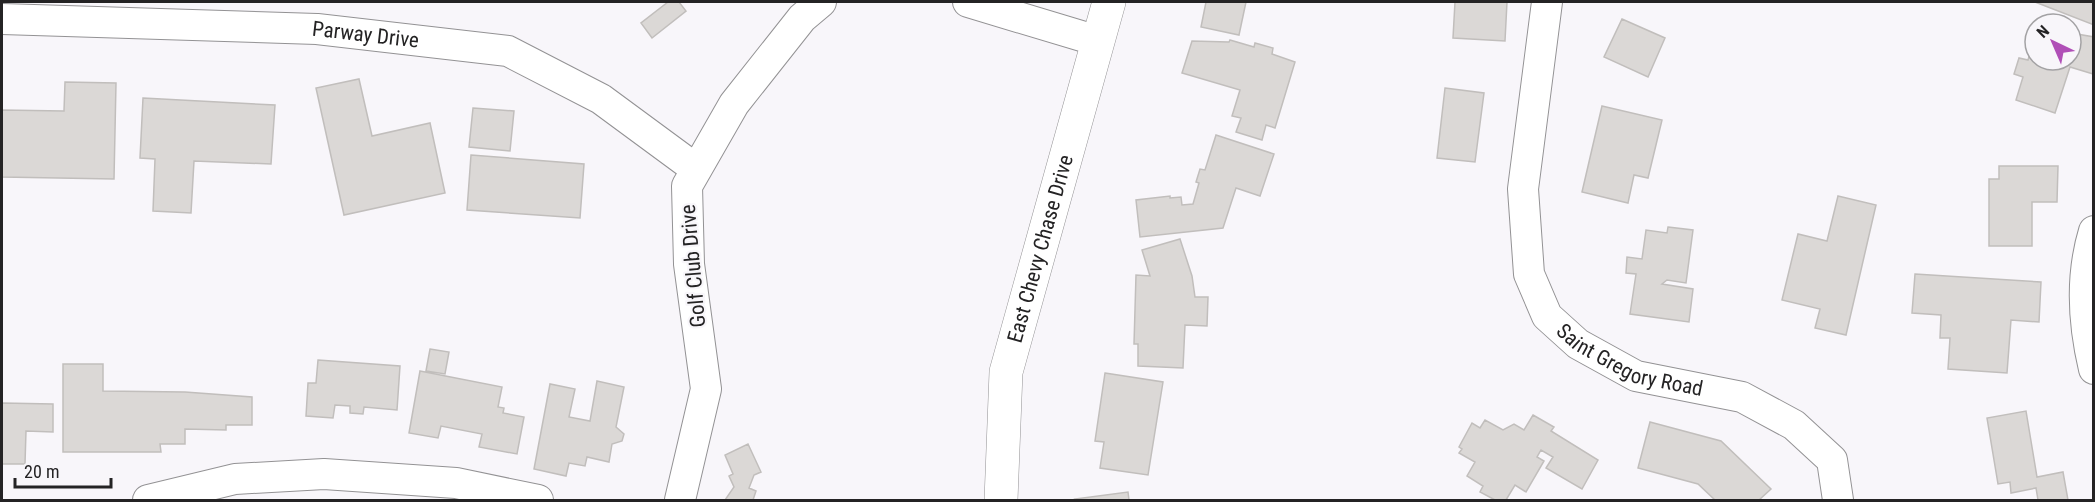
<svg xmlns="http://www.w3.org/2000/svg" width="2095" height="502" font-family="'Roboto Condensed',sans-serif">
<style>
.building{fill:#dbd8d6;stroke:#c1bebc;stroke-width:1.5}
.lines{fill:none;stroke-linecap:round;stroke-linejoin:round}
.minor-casing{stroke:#939294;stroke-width:32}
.secondary-casing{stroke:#939294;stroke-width:34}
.minor{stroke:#fff;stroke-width:30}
.secondary{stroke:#fff;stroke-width:33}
.labels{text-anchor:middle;stroke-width:4.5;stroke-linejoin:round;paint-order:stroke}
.street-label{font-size:21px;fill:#242324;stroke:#f8f6fa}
</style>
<rect width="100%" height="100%" fill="#f8f6fa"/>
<path class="building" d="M 668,2 L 679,2 L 686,11 L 652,38 L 641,23 Z
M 1206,2 L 1246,2 L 1239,35 L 1201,27 Z
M 1455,2 L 1507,2 L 1505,41 L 1453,38 Z
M 2035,2 L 2094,2 L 2094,25 Z
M 1622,19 L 1665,38 L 1648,77 L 1604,57 Z
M 2071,33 L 2094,37 L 2093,74 L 2070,67 L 2055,113 L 2016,100 L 2023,77 L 2014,74 L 2019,58 L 2028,60 L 2035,36 L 2035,60 L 2071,60 Z
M 1230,40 L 1254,47 L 1255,43 L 1273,48 L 1272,54 L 1295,62 L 1275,128 L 1266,125 L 1262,140 L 1236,132 L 1241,118 L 1232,116 L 1240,90 L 1182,73 L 1192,41 L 1229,42 Z
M 359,79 L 372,136 L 430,123 L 445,193 L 344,215 L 316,88 Z
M 65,82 L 116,83 L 114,179 L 2,177 L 2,110 L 64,111 Z
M 1445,88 L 1484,93 L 1475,162 L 1437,158 Z
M 143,98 L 275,105 L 271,164 L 194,161 L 191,213 L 153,211 L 155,159 L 140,158 Z
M 1602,106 L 1662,120 L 1648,178 L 1634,175 L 1628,203 L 1582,192 Z
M 473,108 L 514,111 L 510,151 L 469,147 Z
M 1216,135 L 1274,154 L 1260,196 L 1236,188 L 1223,228 L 1140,237 L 1136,200 L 1170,196 L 1170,198 L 1181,197 L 1182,205 L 1193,204 L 1199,183 L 1196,182 L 1200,169 L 1205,170 Z
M 471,155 L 584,164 L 580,218 L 467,210 Z
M 1999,166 L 2058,166 L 2057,202 L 2032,202 L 2032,246 L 1989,246 L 1989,179 L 1999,179 Z
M 1838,196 L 1876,205 L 1846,335 L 1815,328 L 1820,309 L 1782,300 L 1798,234 L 1827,241 Z
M 1668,227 L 1693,230 L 1686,283 L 1667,280 L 1662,284 L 1693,289 L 1689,322 L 1630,314 L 1636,274 L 1626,273 L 1627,257 L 1642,259 L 1646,230 L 1667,233 Z
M 1180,239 L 1192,276 L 1195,297 L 1208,297 L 1207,326 L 1185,325 L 1183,368 L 1138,366 L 1138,344 L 1134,344 L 1136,275 L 1150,276 L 1142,250 Z
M 1915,274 L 2041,282 L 2039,322 L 2011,320 L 2007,373 L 1948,369 L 1950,338 L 1940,338 L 1941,315 L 1912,313 Z
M 430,349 L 449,352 L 445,374 L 426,371 Z
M 318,360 L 400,366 L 397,410 L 364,407 L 363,414 L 350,413 L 350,406 L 335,405 L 333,418 L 306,416 L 308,383 L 316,383 Z
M 63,364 L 103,364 L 103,391 L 185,392 L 252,397 L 252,425 L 226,425 L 226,430 L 185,429 L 185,444 L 160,444 L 161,452 L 63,452 Z
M 420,371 L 502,387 L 498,407 L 504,408 L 503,413 L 524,417 L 517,454 L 479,447 L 482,434 L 441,426 L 438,438 L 409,433 Z
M 1105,373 L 1163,382 L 1148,475 L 1100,468 L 1104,442 L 1095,441 Z
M 597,381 L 624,387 L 616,427 L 624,434 L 622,441 L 612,444 L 609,462 L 587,457 L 585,466 L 569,463 L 566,476 L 534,469 L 550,384 L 575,389 L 569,417 L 590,421 Z
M 2,403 L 53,404 L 53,432 L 26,431 L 25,464 L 2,464 Z
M 2026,411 L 2037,477 L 2063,472 L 2068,500 L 2038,500 L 2036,488 L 2011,493 L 2010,482 L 1998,484 L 1987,418 Z
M 1533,415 L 1554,427 L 1551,431 L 1598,460 L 1582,489 L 1546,468 L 1553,457 L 1541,450 L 1537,457 L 1544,461 L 1526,492 L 1515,485 L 1506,500 L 1495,500 L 1480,492 L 1483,486 L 1467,476 L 1475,462 L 1459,453 L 1462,449 L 1459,447 L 1472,423 L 1480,428 L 1485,420 L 1503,430 L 1514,424 L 1524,430 Z
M 1650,422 L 1721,441 L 1771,489 L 1759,500 L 1715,500 L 1698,484 L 1638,468 Z
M 748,444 L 761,472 L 754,475 L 749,488 L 756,491 L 753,500 L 725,500 L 734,487 L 729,476 L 733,474 L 725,455 Z
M 1128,492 L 1129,500 L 1076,500 L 1075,499 Z"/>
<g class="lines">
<g class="minor-casing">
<g id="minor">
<path d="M 968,2 L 1098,41"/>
<path id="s1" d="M 1547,2 L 1523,189 L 1529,274 L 1547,316 L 1578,344 L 1636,376 L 1742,397 L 1794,425 L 1832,460 L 1838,500"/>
<path id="s2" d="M 2,19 L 317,29 L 508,51 L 601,99 L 696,169"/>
<path d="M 2094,231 C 2080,277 2083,323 2094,369"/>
<path d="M 148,500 L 235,479 L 324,474 L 456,483 L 538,500"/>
<path d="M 680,500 L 706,389 L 689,264 L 687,186 L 734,104 L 802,18 L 821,2"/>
</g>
</g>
<g class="secondary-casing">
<g id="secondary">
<path id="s3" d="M 1001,500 L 1006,372 L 1109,2"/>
</g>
</g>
<use href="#minor" class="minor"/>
<use href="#secondary" class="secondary"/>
</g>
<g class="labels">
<g class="street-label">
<text dy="7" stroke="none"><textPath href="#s2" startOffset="364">Parway Drive</textPath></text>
<text dy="7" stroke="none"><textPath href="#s3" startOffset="256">East Chevy Chase Drive</textPath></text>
<text transform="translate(693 266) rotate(-95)" y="7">Golf Club Drive</text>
<text dy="7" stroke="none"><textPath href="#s1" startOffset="416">Saint Gregory Road</textPath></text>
</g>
</g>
<rect width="2095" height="502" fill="none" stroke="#242324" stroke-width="6"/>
<g transform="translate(2053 42) rotate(316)"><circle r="28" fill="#f8f6fa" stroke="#a3a2a4" stroke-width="1.5"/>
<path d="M0-4.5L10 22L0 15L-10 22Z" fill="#b04fb7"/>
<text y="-9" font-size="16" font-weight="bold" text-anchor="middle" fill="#242324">N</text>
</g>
<path d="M15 478v9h96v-9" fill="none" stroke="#242324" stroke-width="3"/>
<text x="24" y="478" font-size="18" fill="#242324" stroke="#f8f6fa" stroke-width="4.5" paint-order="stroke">20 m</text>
</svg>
